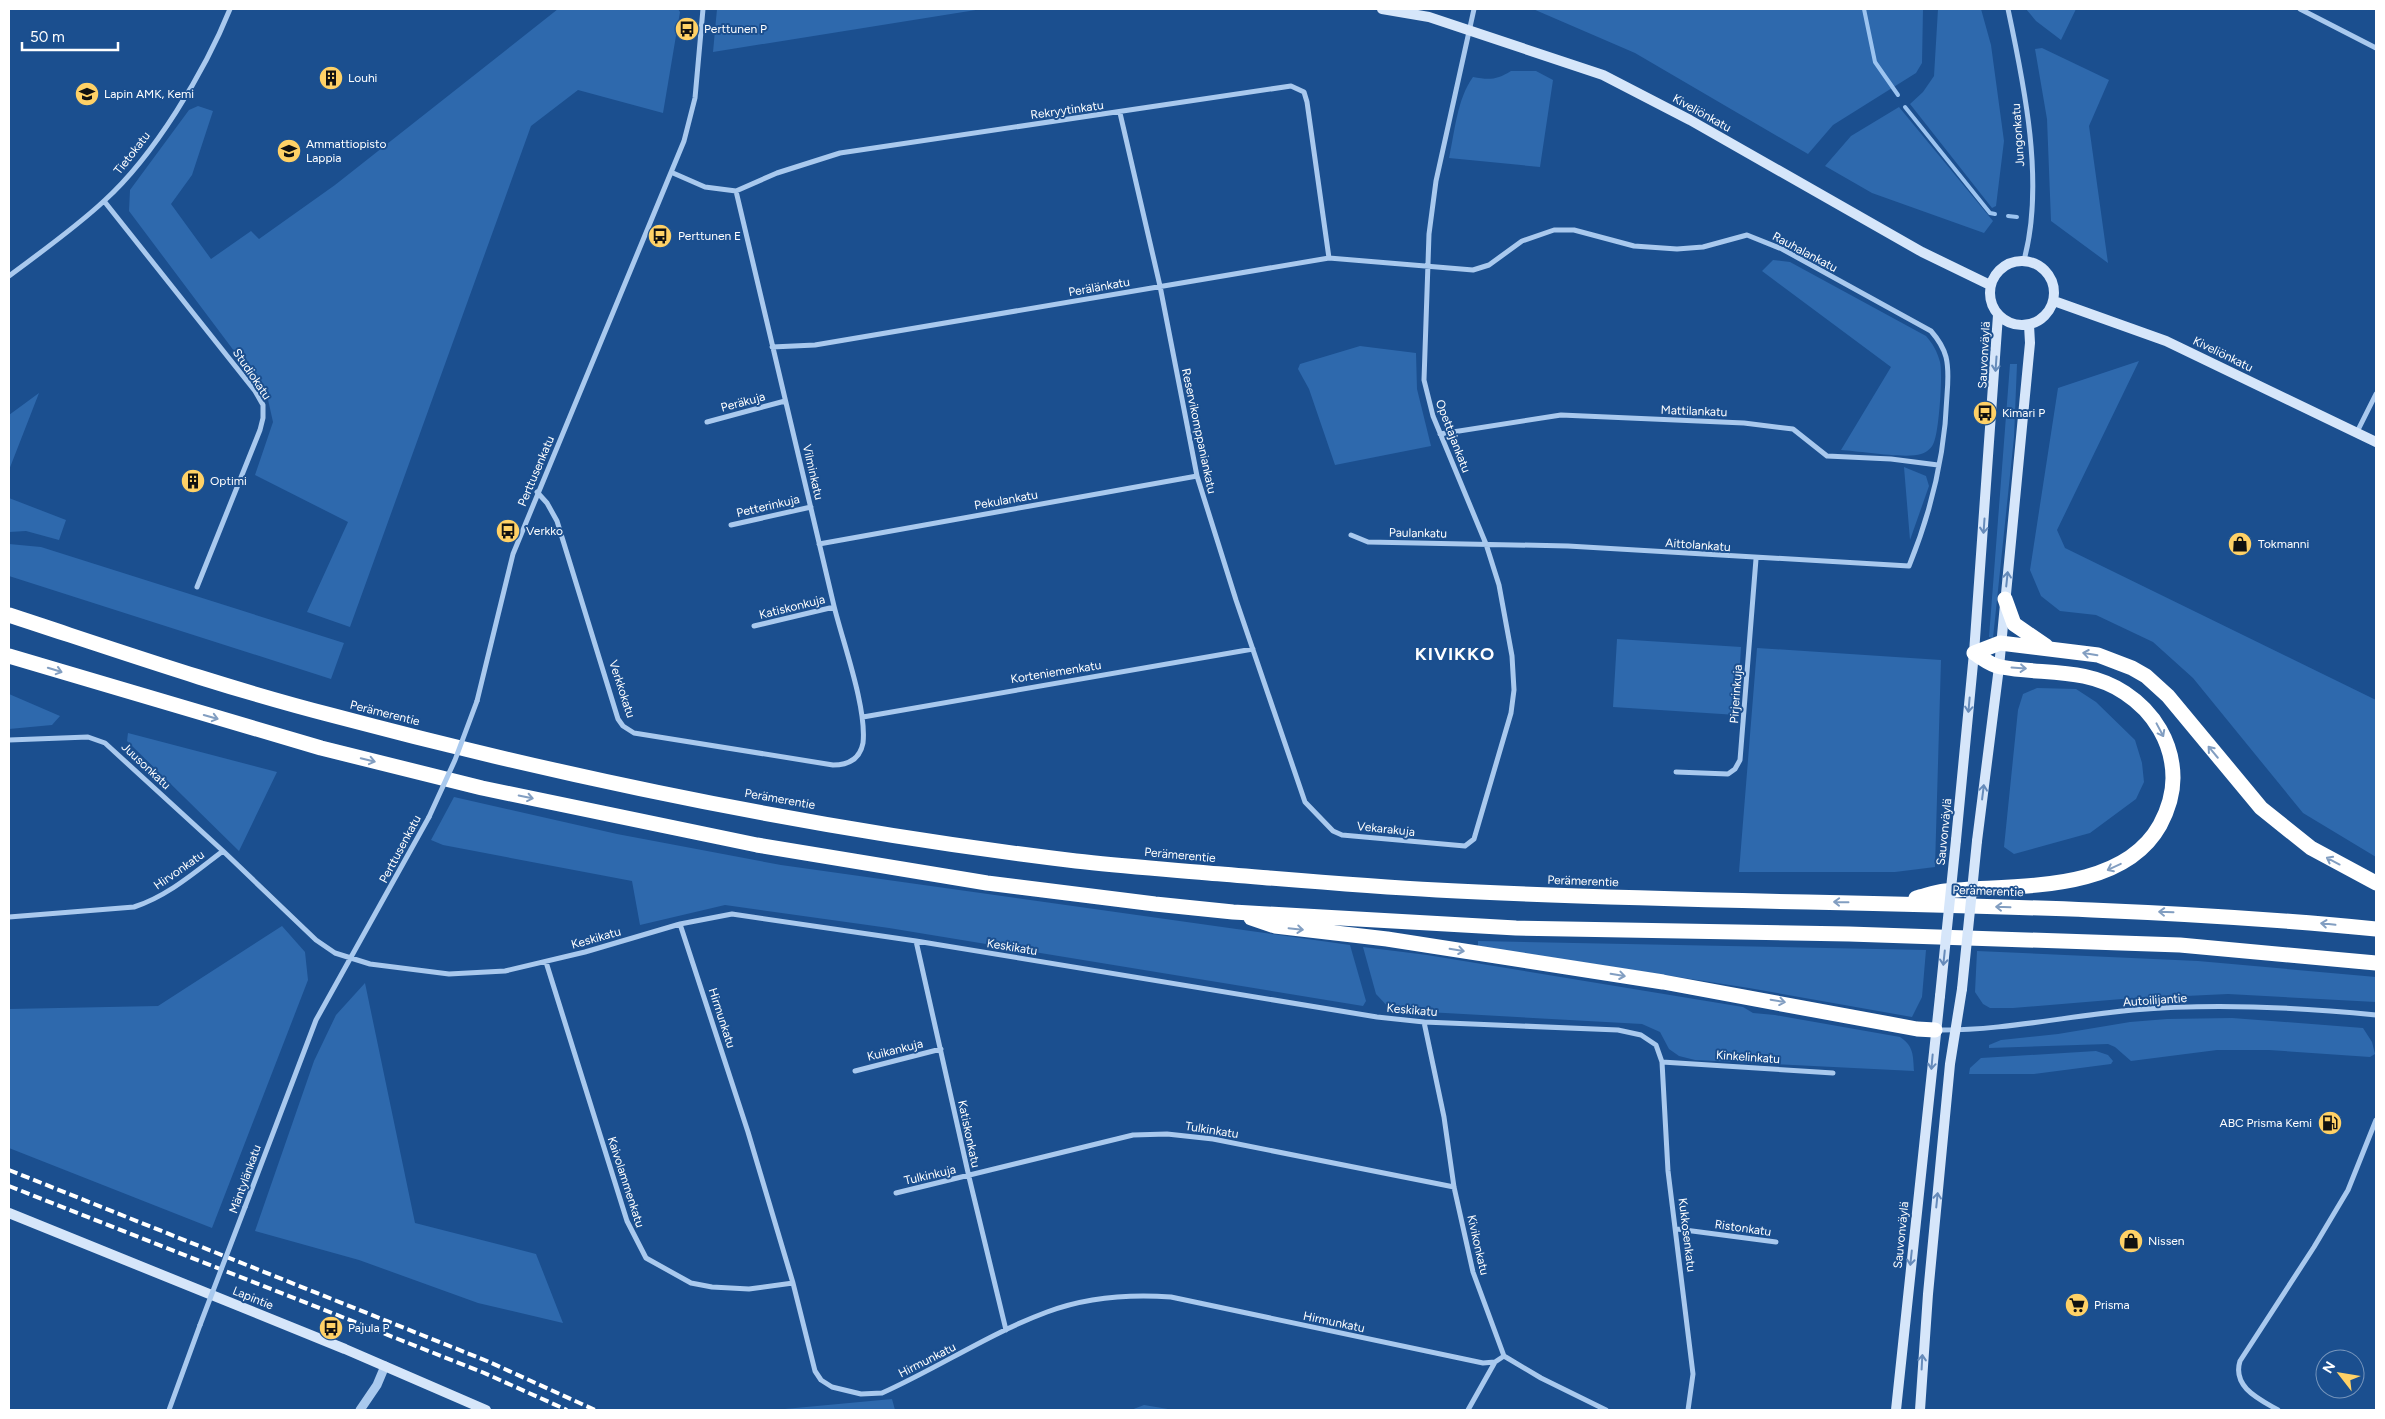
<svg xmlns="http://www.w3.org/2000/svg" width="2385" height="1419" font-family="Figtree,sans-serif">
<style>
.green{fill:#2e69ad}
.lines{fill:none;stroke-linecap:round;stroke-linejoin:round}
.stream{stroke:#9cc4f0;stroke-width:4}
.minor{stroke:#a9c9ee;stroke-width:5}
.tertiary{stroke:#a9c9ee;stroke-width:9}
.secondary{stroke:#d6e6fa;stroke-width:10}
.motorway{stroke:#fff;stroke-width:15}
.rail{stroke:#fff;stroke-width:4;stroke-dasharray:9 4;stroke-linecap:butt}
.minor-bridge{stroke:#a9c9ee;stroke-width:5}
.secondary-bridge{stroke:#d6e6fa;stroke-width:10}
.oneway{stroke:#668bba}
.oneway2{stroke:#829ec1}
.labels{text-anchor:middle;stroke-width:4;stroke-linejoin:round;paint-order:stroke}
.poi-label{font-size:12px;fill:#fff;stroke:#1b4f8f;text-anchor:start}
.street-label{font-size:12px;fill:#fff;stroke:#1b4f8f}
.district-label{font-size:18px;font-weight:bold;letter-spacing:1px;fill:#fff;stroke:#1b4f8f}
</style>
<rect width="100%" height="100%" fill="#1b4f8f"/>
<path class="green" d="M 558,9 L 678,9 L 680,12 L 663,113 L 578,90 L 531,126 L 350,627 L 307,612 L 348,522 L 255,475 L 273,422 L 267,395 L 129,211 L 130,190 L 189,110 L 198,106 L 213,111 L 192,175 L 171,204 L 211,259 L 251,231 L 259,239 L 335,185 Z
M 717,9 L 982,9 L 713,52 Z
M 1533,9 L 1923,9 L 1922,63 L 1916,73 L 1833,125 L 1808,154 L 1635,53 Z
M 1938,9 L 1981,9 L 1991,45 L 2004,141 L 1996,206 L 1992,208 L 1910,104 L 1923,92 L 1934,76 Z
M 2026,9 L 2076,9 L 2061,40 L 2036,21 Z
M 2042,48 L 2109,80 L 2089,126 L 2108,263 L 2051,221 L 2047,119 L 2035,49 Z
M 1511,71 L 1536,71 L 1553,80 L 1540,167 L 1449,158 C 1455,131 1457,99 1473,77 C 1489,80 1497,80 1511,71 Z
M 1899,107 L 1993,221 L 1984,233 L 1872,193 L 1825,166 L 1851,136 Z
M 1773,260 L 1790,262 L 1926,336 C 1933,344 1937,351 1940,362 C 1943,373 1939,431 1934,442 C 1932,448 1927,452 1921,454 C 1906,459 1859,451 1841,450 L 1891,367 L 1762,271 Z
M 1360,346 L 1416,353 L 1417,389 L 1431,446 L 1335,465 L 1309,389 L 1298,369 L 1300,364 Z
M 2139,361 L 2057,530 L 2065,548 L 2376,700 L 2376,857 L 2303,813 L 2193,678 L 2153,642 L 2096,615 L 2060,611 L 2041,596 L 2030,570 L 2058,388 Z
M 2010,364 L 2017,364 L 2014,437 L 1993,638 L 1989,637 Z
M 39,393 L 9,470 L 9,415 Z
M 1904,467 L 1926,476 L 1929,486 L 1910,540 Z
M 9,498 L 66,520 L 59,540 L 26,531 L 9,532 Z
M 9,544 L 41,547 L 344,643 L 331,679 L 9,576 Z
M 1617,639 L 1741,647 L 1737,715 L 1613,707 Z
M 1757,648 L 1941,660 L 1935,867 L 1895,872 L 1739,872 Z
M 2037,688 L 2076,689 L 2096,702 L 2135,740 L 2142,763 L 2144,782 L 2136,799 L 2090,833 L 2014,854 L 2004,847 L 2018,710 L 2023,694 Z
M 9,694 L 60,716 L 52,725 L 9,729 Z
M 128,733 L 277,772 L 239,851 L 127,741 Z
M 454,797 L 617,834 L 781,865 L 1350,945 L 1366,1001 L 1363,1006 L 889,928 L 725,905 L 640,925 L 632,881 L 443,845 L 431,840 Z
M 282,926 L 305,952 L 308,980 L 212,1228 L 9,1148 L 9,1009 L 158,1006 Z
M 1478,941 L 1926,950 L 1922,997 L 1912,1017 L 1749,988 L 1478,946 Z
M 1363,947 L 1427,955 L 1743,1007 L 1753,1013 L 1775,1015 L 1900,1037 C 1914,1046 1913,1056 1914,1071 L 1695,1060 L 1679,1056 L 1669,1049 L 1660,1032 L 1642,1024 L 1391,1010 L 1376,994 Z
M 1977,951 L 2198,961 L 2376,977 L 2376,1002 L 2228,994 L 2122,999 L 2013,1008 L 1990,1008 L 1983,1004 L 1975,992 Z
M 365,983 L 415,1223 L 536,1254 L 563,1323 L 478,1303 L 359,1260 L 255,1231 L 314,1061 L 336,1015 Z
M 2232,1018 L 2363,1028 L 2372,1042 L 2375,1054 L 2370,1057 L 2269,1050 L 2217,1050 L 2131,1061 L 2115,1047 L 2108,1044 L 1989,1048 L 1989,1045 L 2001,1040 L 2058,1034 L 2130,1022 L 2167,1019 Z
M 2096,1051 L 2108,1055 L 2113,1061 L 2111,1064 L 2034,1074 L 1969,1074 L 1970,1068 L 1981,1058 Z
M 892,1399 L 895,1410 L 774,1410 Z
M 1144,1405 L 1174,1410 L 1131,1410 Z"/>
<g class="lines">
<path class="stream" d="M 1864,9 L 1875,62 L 1898,95
M 1905,107 L 1990,213 L 1995,214
M 2008,216 L 2017,217"/>
<path class="minor" d="M 2008,9 C 2024,84 2045,184 2024,260
M 2300,9 L 2376,48
M 1120,113 L 1160,286 L 1197,476 L 1236,600 L 1305,802 L 1333,831 L 1342,835 L 1465,846 L 1474,839 L 1511,713 L 1514,690 L 1512,656 L 1499,585 L 1486,544 L 1433,416 L 1424,380 L 1429,234 L 1436,181 L 1474,9
M 673,173 L 705,187 L 736,191 L 777,173 L 840,153 L 1291,86 L 1304,92 L 1307,102 L 1329,258
M 104,201 L 255,391 L 263,405 L 263,418 L 260,430 L 197,587
M 9,276 C 41,252 75,228 104,201 C 154,156 205,71 230,9
M 772,347 L 815,345 L 1329,258 L 1473,270 L 1489,265 L 1522,241 L 1554,230 L 1574,230 L 1634,246 L 1677,249 L 1703,247 L 1747,235 L 1782,249 L 1931,331 C 1938,339 1943,346 1946,357 C 1949,369 1948,383 1947,395 C 1945,455 1931,512 1909,566 L 1568,546 L 1368,542 L 1351,535
M 707,422 L 785,401
M 2357,432 L 2376,394
M 1440,434 L 1561,415 L 1744,423 L 1793,429 L 1827,456 L 1891,459 L 1938,465
M 537,492 L 547,503 L 557,521 L 618,719 L 623,726 L 634,733 L 833,765 C 848,765 860,759 863,743 C 867,708 843,643 834,606 C 801,468 768,330 736,191
M 731,525 L 811,507
M 819,544 L 1197,476
M 754,626 L 834,607
M 477,701 L 513,554 L 684,141 L 695,98 L 703,9
M 863,717 L 1253,649
M 9,740 L 88,737 L 105,743 L 223,851
M 1676,772 L 1728,774 L 1735,769 L 1740,760 L 1756,559
M 9,917 L 134,907 C 168,896 195,872 223,851 L 316,940 L 335,953 L 370,964 L 449,974 L 505,971 L 585,952 L 680,924 L 732,914 L 916,941 L 1377,1017 L 1424,1022 L 1618,1030 L 1641,1035 L 1656,1045 L 1662,1062 L 1668,1171 L 1693,1374 L 1688,1410
M 680,924 L 748,1132 L 793,1283 L 815,1371 L 821,1380 L 832,1387 L 861,1394 L 882,1393 C 938,1368 990,1333 1047,1312 C 1087,1297 1129,1294 1171,1297 L 1483,1363 L 1495,1362 L 1504,1356
M 916,941 L 969,1177 L 1006,1330
M 546,962 L 627,1221 L 646,1258 L 691,1283 L 712,1287 L 749,1289 L 793,1283
M 1424,1022 L 1444,1117 L 1454,1187 L 1473,1272 L 1504,1356 L 1541,1378 L 1606,1410
M 1936,1030 C 2001,1031 2067,1016 2133,1010 C 2214,1003 2296,1007 2376,1015
M 1662,1062 L 1833,1073
M 855,1071 L 941,1049
M 896,1193 L 1133,1135 L 1167,1134 L 1213,1139 L 1454,1187
M 245,1207 L 316,1020 L 429,817
M 1677,1229 L 1776,1242
M 169,1410 L 200,1325
M 1468,1410 L 1495,1362
M 2278,1410 C 2259,1399 2232,1387 2240,1361 L 2314,1247 L 2348,1190 L 2376,1120"/>
<path class="tertiary" d="M 360,1410 L 377,1385 L 385,1366"/>
<path class="secondary" d="M 1382,9 L 1429,17 L 1603,75 L 1690,120 L 1922,252 L 1990,285
M1990 293a32 32 0 1 1 64 0a32 32 0 1 1-64 0Z
M 2054,301 L 2166,341 L 2376,442
M 1956,840 L 1974,653 L 1998,315
M 1977,841 L 1999,667 L 2030,343 L 2029,325
M 9,1213 L 345,1349 L 486,1410
M 1896,1410 L 1940,996
M 1920,1410 L 1928,1294 L 1950,1064 L 1962,989"/>
<path class="motorway" d="M 2005,599 L 2014,624 L 2046,646
M 9,615 C 116,650 222,687 331,715 C 575,780 825,831 1076,861 C 1120,866 1164,869 1208,873 C 1284,879 1361,886 1437,890 C 1750,907 2064,898 2376,929
M 1974,653 L 2000,643 L 2098,655 L 2132,668 L 2146,676 L 2168,696 L 2261,808 L 2311,848 L 2376,883
M 9,656 L 321,748 L 482,788 L 757,845 L 987,883 L 1155,904 L 1233,912 L 1516,928 L 1849,934 L 2180,945 L 2376,963
M 1916,898 C 1925,896 1935,892 1945,891 C 2013,884 2121,895 2160,825 C 2168,810 2173,794 2173,778 C 2173,743 2154,712 2125,693 C 2086,667 2044,675 2001,667 C 1992,666 1982,658 1974,653
M 1251,918 L 1275,926 L 1387,939 L 1663,982 L 1917,1029 L 1935,1030"/>
<path class="rail" d="M 9,1170 L 487,1361 L 595,1410
M 9,1186 L 482,1372 L 567,1410"/>
<path class="minor-bridge" d="M 429,817 L 455,760 L 477,701
M 200,1325 L 245,1207"/>
<path class="secondary-bridge" d="M 1962,989 L 1977,841
M 1940,996 L 1956,840"/>
</g>
<defs><path id="oneway-shaft" d="M-6 0H5M1.5-3L5.5 0L1.5 3" fill="none" stroke-width="1.6" stroke-linecap="round" stroke-linejoin="round" transform="scale(1.25)"/></defs>
<g class="oneway">
<use href="#oneway-shaft" transform="translate(1996 364) rotate(94)"/>
<use href="#oneway-shaft" transform="translate(1984 526) rotate(94)"/>
<use href="#oneway-shaft" transform="translate(2007 579) rotate(-84)"/>
<use href="#oneway-shaft" transform="translate(1969 705) rotate(95)"/>
<use href="#oneway-shaft" transform="translate(1983 792) rotate(-83)"/>
<use href="#oneway-shaft" transform="translate(1944 958) rotate(96)"/>
<use href="#oneway-shaft" transform="translate(1932 1062) rotate(95)"/>
<use href="#oneway-shaft" transform="translate(1937 1200) rotate(-84)"/>
<use href="#oneway-shaft" transform="translate(1911 1258) rotate(96)"/>
<use href="#oneway-shaft" transform="translate(1922 1362) rotate(-87)"/>
</g>
<g class="oneway2">
<use href="#oneway-shaft" transform="translate(2090 654) rotate(-171)"/>
<use href="#oneway-shaft" transform="translate(2019 668) rotate(4)"/>
<use href="#oneway-shaft" transform="translate(55 670) rotate(17)"/>
<use href="#oneway-shaft" transform="translate(211 717) rotate(16)"/>
<use href="#oneway-shaft" transform="translate(2160 730) rotate(62)"/>
<use href="#oneway-shaft" transform="translate(2213 752) rotate(-130)"/>
<use href="#oneway-shaft" transform="translate(368 760) rotate(14)"/>
<use href="#oneway-shaft" transform="translate(526 797) rotate(12)"/>
<use href="#oneway-shaft" transform="translate(2333 861) rotate(-152)"/>
<use href="#oneway-shaft" transform="translate(2114 867) rotate(155)"/>
<use href="#oneway-shaft" transform="translate(1841 902) rotate(-179)"/>
<use href="#oneway-shaft" transform="translate(2003 907) rotate(-178)"/>
<use href="#oneway-shaft" transform="translate(2166 912) rotate(-178)"/>
<use href="#oneway-shaft" transform="translate(2328 924) rotate(-174)"/>
<use href="#oneway-shaft" transform="translate(1296 929) rotate(6)"/>
<use href="#oneway-shaft" transform="translate(1457 950) rotate(9)"/>
<use href="#oneway-shaft" transform="translate(1618 975) rotate(9)"/>
<use href="#oneway-shaft" transform="translate(1778 1001) rotate(10)"/>
</g>
<defs>
<g id="bus-disc" transform="scale(1.25)"><circle r="9.5" fill="#ffd166" stroke="#1b4f8f"/><path d="M-5-6H5V4H4V6H2V4H-2V6H-4V4H-5ZM-3.5-4V0h7V-4ZM-3.5 1.2v1.5H-2V1.2ZM2 1.2v1.5H3.5V1.2Z" fill="#111"/></g>
<g id="building-disc" transform="scale(1.25)"><circle r="9.5" fill="#ffd166" stroke="#1b4f8f"/><path d="M-4-6H4V6H1V3H-1V6H-4ZM-2.5-4.3h1.7v1.8h-1.7ZM.8-4.3h1.7v1.8H.8ZM-2.5-1h1.7V.8h-1.7ZM.8-1h1.7V.8H.8Z" fill="#111"/></g>
<g id="university-disc" transform="scale(1.25)"><circle r="9.5" fill="#ffd166" stroke="#1b4f8f"/><path d="M0-5L7-2L0 1L-7-2ZM-4 1L0 2.5L4 1V4Q0 6-4 4Z" fill="#111"/></g>
<g id="school-disc" transform="scale(1.25)"><circle r="9.5" fill="#ffd166" stroke="#1b4f8f"/><path d="M0-5L7-2L0 1L-7-2ZM-4 1L0 2.5L4 1V4Q0 6-4 4Z" fill="#111"/></g>
<g id="shop-disc" transform="scale(1.25)"><circle r="9.5" fill="#ffd166" stroke="#1b4f8f"/><path d="M-5-2.5h2.3a2.7 3.5 0 0 1 5.4 0H5L5.5 6h-11ZM-1.5-2.5h3a1.5 2.3 0 0 0-3 0Z" fill="#111"/></g>
<g id="fuel-disc" transform="scale(1.25)"><circle r="9.5" fill="#ffd166" stroke="#1b4f8f"/><path d="M-5.5-6h7V0h2V4h1.3V-2.5L3-4.5l.8-.8L6-3V5H2.5V1h-1V6h-7ZM-4.2-4.7v3.2H.2V-4.7Z" fill="#111"/></g>
<g id="supermarket-disc" transform="scale(1.25)"><circle r="9.5" fill="#ffd166" stroke="#1b4f8f"/><path d="M-6-5.5h2.5l.6 2H6L4.5 2H-2.5L-4.4-4H-6ZM-1.5 3.2a1.3 1.3 0 1 0 .1 0ZM3 3.2a1.3 1.3 0 1 0 .1 0Z" fill="#111"/></g>
</defs>
<g fill-rule="evenodd">
<use href="#bus-disc" x="687" y="29"/>
<use href="#building-disc" x="331" y="78"/>
<use href="#university-disc" x="87" y="94"/>
<use href="#school-disc" x="289" y="151"/>
<use href="#bus-disc" x="660" y="236"/>
<use href="#bus-disc" x="1985" y="413"/>
<use href="#building-disc" x="193" y="481"/>
<use href="#bus-disc" x="508" y="531"/>
<use href="#shop-disc" x="2240" y="544"/>
<use href="#fuel-disc" x="2330" y="1123"/>
<use href="#shop-disc" x="2131" y="1241"/>
<use href="#supermarket-disc" x="2077" y="1305"/>
<use href="#bus-disc" x="331" y="1328"/>
</g>
<g class="labels">
<g class="poi-label">
<text x="704" y="33">Perttunen P</text>
<text x="348" y="82">Louhi</text>
<text x="104" y="98">Lapin AMK, Kemi</text>
<text x="306" y="148">Ammattiopisto<tspan x="306" dy="14">Lappia</tspan></text>
<text x="678" y="240">Perttunen E</text>
<text x="2002" y="417">Kimari P</text>
<text x="210" y="485">Optimi</text>
<text x="526" y="535">Verkko</text>
<text x="2258" y="548">Tokmanni</text>
<text x="2312" y="1127" text-anchor="end">ABC Prisma Kemi</text>
<text x="2148" y="1245">Nissen</text>
<text x="2094" y="1309">Prisma</text>
<text x="348" y="1332">Pajula P</text>
</g>
<g class="street-label">
<text transform="translate(1067 110) rotate(-8)" y="4">Rekryytinkatu</text>
<text transform="translate(1702 113) rotate(29)" y="4">Kiveliönkatu</text>
<text transform="translate(2018 135) rotate(-94)" y="4">Jungonkatu</text>
<text transform="translate(132 153) rotate(-52)" y="4">Tietokatu</text>
<text transform="translate(1805 252) rotate(28)" y="4">Rauhalankatu</text>
<text transform="translate(1099 287) rotate(-10)" y="4">Perälänkatu</text>
<text transform="translate(2223 354) rotate(26)" y="4">Kiveliönkatu</text>
<text transform="translate(1984 355) rotate(-87)" y="4">Sauvonväylä</text>
<text transform="translate(252 374) rotate(56)" y="4">Studiokatu</text>
<text transform="translate(743 402) rotate(-15)" y="4">Peräkuja</text>
<text transform="translate(1694 411) rotate(2)" y="4">Mattilankatu</text>
<text transform="translate(1199 431) rotate(78)" y="4">Reservikomppaniankatu</text>
<text transform="translate(1453 436) rotate(69)" y="4">Opettajankatu</text>
<text transform="translate(536 471) rotate(-67)" y="4">Perttusenkatu</text>
<text transform="translate(813 472) rotate(77)" y="4">Vilminkatu</text>
<text transform="translate(1006 500) rotate(-10)" y="4">Pekulankatu</text>
<text transform="translate(768 506) rotate(-13)" y="4">Petterinkuja</text>
<text transform="translate(1418 533) rotate(1)" y="4">Paulankatu</text>
<text transform="translate(1698 545) rotate(4)" y="4">Aittolankatu</text>
<text transform="translate(792 607) rotate(-14)" y="4">Katiskonkuja</text>
<text transform="translate(1056 672) rotate(-9)" y="4">Korteniemenkatu</text>
<text transform="translate(622 689) rotate(72)" y="4">Verkkokatu</text>
<text transform="translate(1736 694) rotate(-86)" y="4">Pirjerinkuja</text>
<text transform="translate(385 713) rotate(14)" y="4">Perämerentie</text>
<text transform="translate(146 766) rotate(43)" y="4">Juusonkatu</text>
<text transform="translate(780 799) rotate(10)" y="4">Perämerentie</text>
<text transform="translate(1386 829) rotate(6)" y="4">Vekarakuja</text>
<text transform="translate(1944 832) rotate(-84)" y="4">Sauvonväylä</text>
<text transform="translate(400 849) rotate(-62)" y="4">Perttusenkatu</text>
<text transform="translate(1180 855) rotate(5)" y="4">Perämerentie</text>
<text transform="translate(179 870) rotate(-35)" y="4">Hirvonkatu</text>
<text transform="translate(1583 881) rotate(2)" y="4">Perämerentie</text>
<text transform="translate(1988 891) rotate(2)" y="4">Perämerentie</text>
<text transform="translate(596 938) rotate(-16)" y="4">Keskikatu</text>
<text transform="translate(1012 947) rotate(9)" y="4">Keskikatu</text>
<text transform="translate(2155 1000) rotate(-4)" y="4">Autoilijantie</text>
<text transform="translate(1412 1010) rotate(5)" y="4">Keskikatu</text>
<text transform="translate(722 1018) rotate(72)" y="4">Hirmunkatu</text>
<text transform="translate(895 1050) rotate(-14)" y="4">Kuikankuja</text>
<text transform="translate(1748 1057) rotate(4)" y="4">Kinkelinkatu</text>
<text transform="translate(1212 1130) rotate(9)" y="4">Tulkinkatu</text>
<text transform="translate(969 1134) rotate(78)" y="4">Katiskonkatu</text>
<text transform="translate(930 1175) rotate(-13)" y="4">Tulkinkuja</text>
<text transform="translate(245 1179) rotate(-70)" y="4">Mäntylänkatu</text>
<text transform="translate(626 1182) rotate(72)" y="4">Kaivolammenkatu</text>
<text transform="translate(1743 1228) rotate(8)" y="4">Ristonkatu</text>
<text transform="translate(1687 1235) rotate(83)" y="4">Kukkosenkatu</text>
<text transform="translate(1901 1235) rotate(-84)" y="4">Sauvonväylä</text>
<text transform="translate(1478 1245) rotate(77)" y="4">Kivikonkatu</text>
<text transform="translate(253 1298) rotate(22)" y="4">Lapintie</text>
<text transform="translate(1334 1322) rotate(12)" y="4">Hirmunkatu</text>
<text transform="translate(927 1360) rotate(-27)" y="4">Hirmunkatu</text>
</g>
<g class="district-label">
<text x="1455" y="660">KIVIKKO</text>
</g>
</g>
<rect width="2385" height="1419" fill="none" stroke="#ffffff" stroke-width="20"/>
<g transform="translate(2340 1374) rotate(301)"><circle r="24" fill="#1b4f8f" stroke="#7695bc"/>
<path d="M0-4L9 19L0 12L-9 19Z" fill="#ffd166"/>
<text y="-8" font-size="14" font-weight="bold" text-anchor="middle" fill="#ffffff">N</text>
</g>
<path d="M22 42v8h96v-8" fill="none" stroke="#ffffff" stroke-width="2.5"/>
<text x="30" y="42" font-size="15" fill="#ffffff" stroke="#1b4f8f" stroke-width="4" paint-order="stroke">50 m</text>
</svg>
